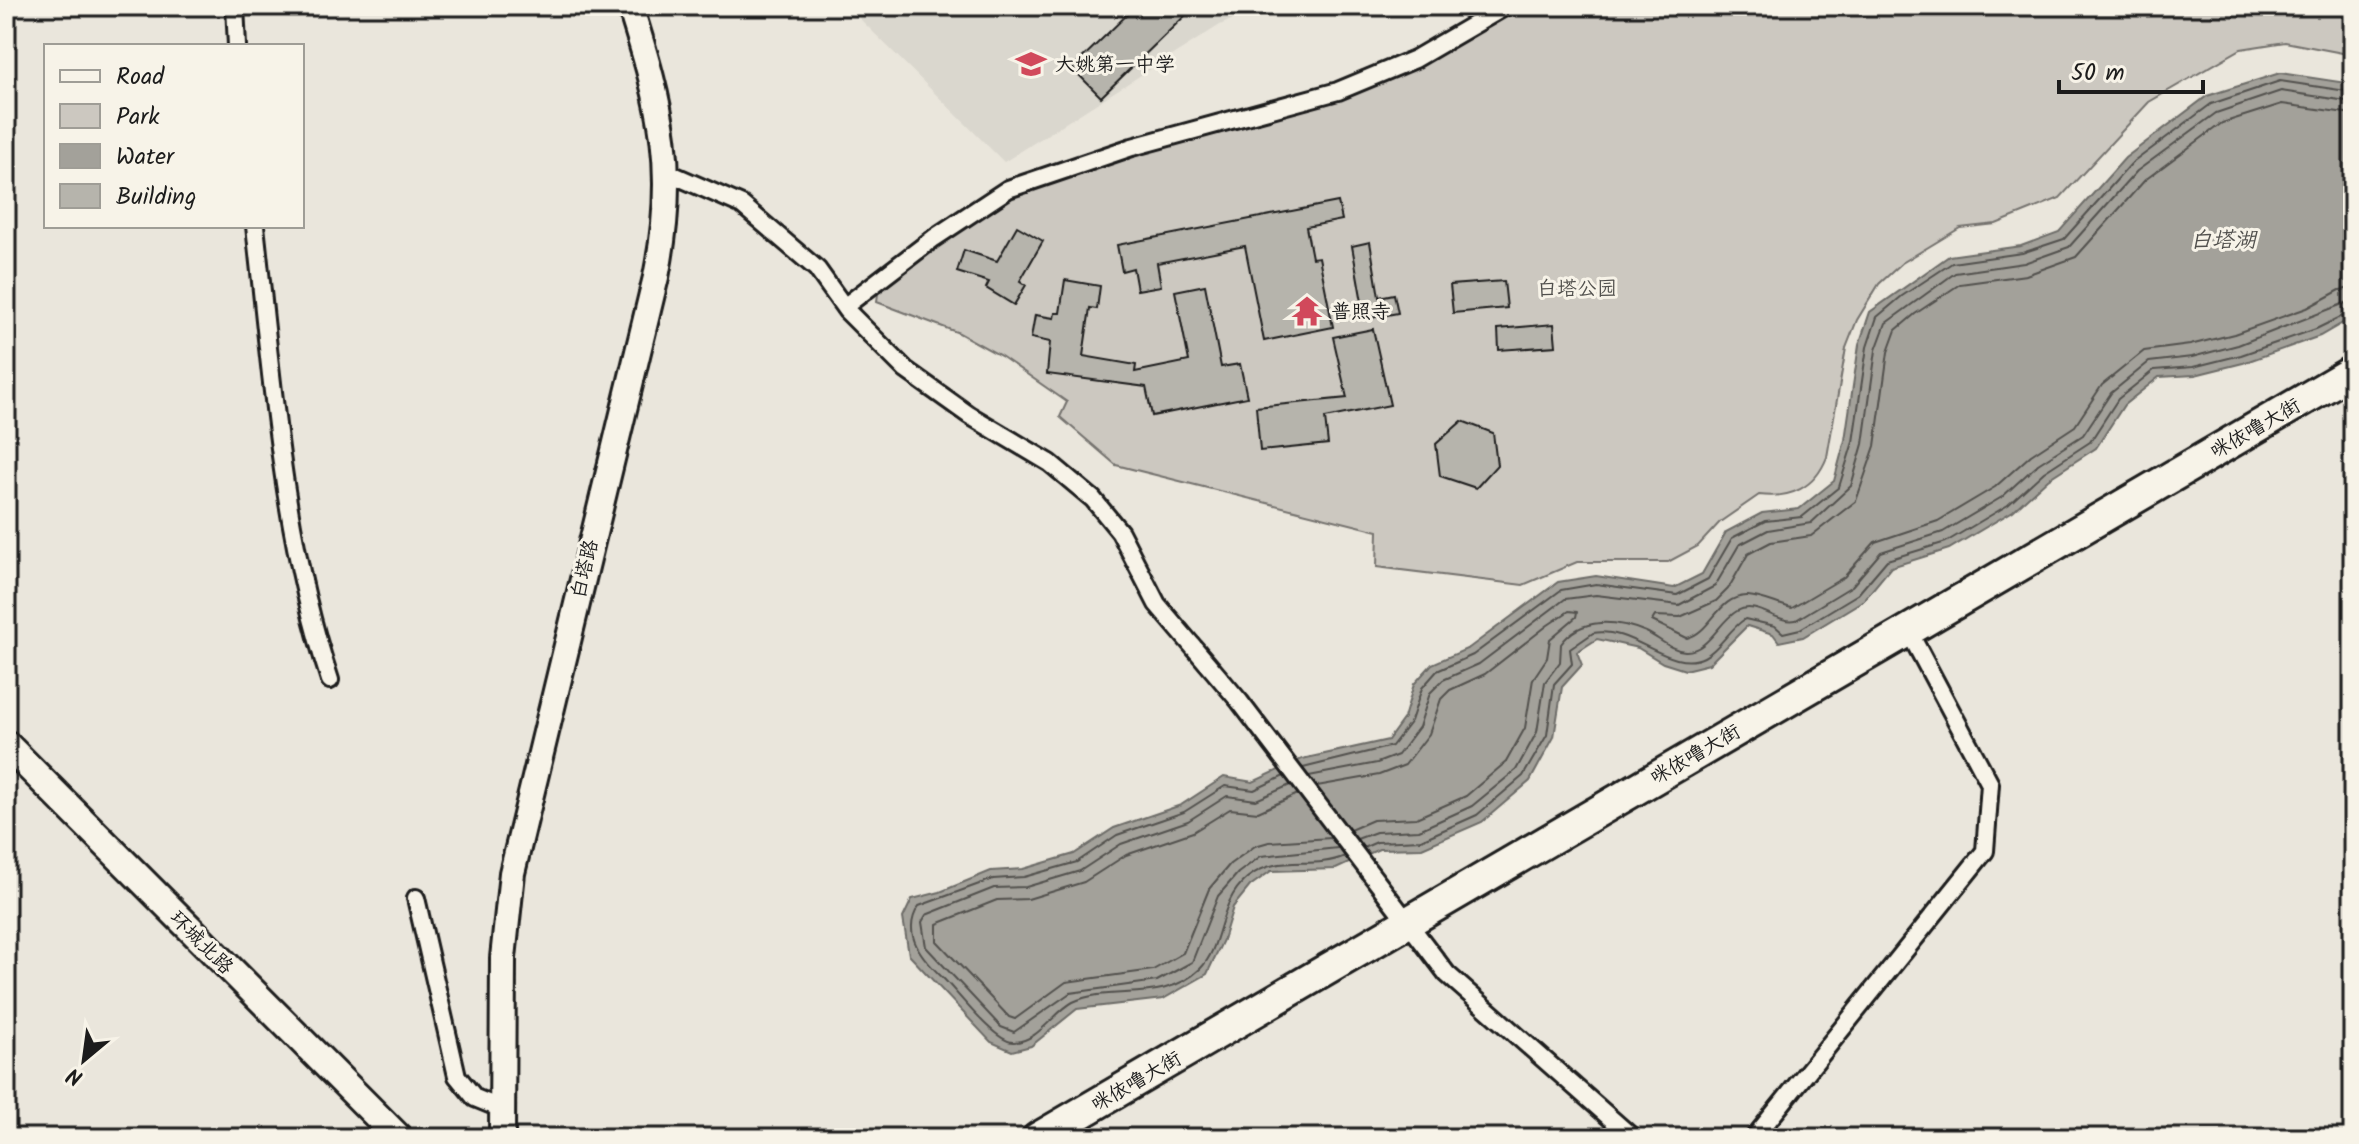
<svg xmlns="http://www.w3.org/2000/svg" width="2359" height="1144" font-family="Kalam,'LXGW WenKai TC',sans-serif">
<style>
.built{fill:#dad7ce}
.green{fill:#ccc8c0;stroke:#74726e;stroke-width:2}
.water{fill:#a3a19a;stroke:#6d6c68;stroke-width:2}
.lines{fill:none;stroke-linecap:round;stroke-linejoin:round}
.shore{stroke:#52514e;stroke-width:2}
.building{fill:#b6b4ac;stroke:#1c1c1c;stroke-width:2}
.street-casing{stroke:#1c1c1c;stroke-width:22}
.secondary-casing{stroke:#1c1c1c;stroke-width:30}
.primary-casing{stroke:#1c1c1c;stroke-width:32}
.highway-casing{stroke:#1c1c1c;stroke-width:36}
.street{stroke:#f7f3e8;stroke-width:16}
.secondary{stroke:#f7f3e8;stroke-width:24}
.primary{stroke:#f7f3e8;stroke-width:26}
.highway{stroke:#f7f3e8;stroke-width:30}
.labels{text-anchor:middle;stroke-width:6;stroke-linejoin:round;paint-order:stroke}
.poi-label{font-size:20px;fill:#1c1c1c;stroke:#f7f3e8;text-anchor:start}
.park-label{font-size:20px;fill:#51504d;stroke:#f7f3e8}
.street-label{font-size:20px;fill:#1c1c1c;stroke:#f7f3e8}
.water-label{font-size:22px;font-style:italic;fill:#52514e;stroke:#f7f3e8}
</style>
<rect width="100%" height="100%" fill="#eae6dc"/>
<filter id="ink" filterUnits="userSpaceOnUse"><feTurbulence type="fractalNoise" baseFrequency=".0125" numOctaves="2"/><feDisplacementMap in="SourceGraphic" scale="16" xChannelSelector="R" yChannelSelector="G"/><feConvolveMatrix kernelMatrix="1 2 1 2 8 2 1 2 1" color-interpolation-filters="sRGB"/></filter>
<g filter="url(#ink)">
<path class="built" d="M 847,6 L 1262,6 L 1220,25 L 1004,162 Z"/>
<path class="green" d="M 1516,6 L 2353,6 L 2353,55 L 2285,42 L 2241,49 L 2149,102 L 2060,198 L 1996,224 L 1960,228 L 1902,263 L 1879,284 L 1857,320 L 1846,348 L 1827,457 C 1815,488 1790,499 1759,495 L 1720,522 L 1698,546 L 1668,562 L 1577,562 L 1523,585 L 1377,567 L 1378,531 L 1116,465 L 1060,417 L 1067,402 L 1001,356 L 959,333 L 877,302 L 879,284 L 997,201 L 1137,152 L 1325,104 L 1414,66 Z"/>
<path class="water" d="M 2280,73 L 2353,84 L 2353,317 L 2320,336 L 2243,363 L 2195,375 L 2159,377 L 2124,405 L 2096,448 L 2048,479 L 2013,511 L 1949,549 L 1891,567 L 1864,600 L 1803,637 L 1779,642 L 1773,634 L 1747,626 L 1709,664 L 1685,670 L 1663,663 L 1638,648 L 1597,639 L 1577,652 L 1582,665 L 1562,687 L 1554,737 L 1530,781 L 1482,822 L 1422,848 L 1379,849 L 1336,869 L 1271,871 L 1250,886 L 1233,907 L 1223,940 L 1207,974 L 1163,999 L 1077,1009 L 1031,1046 L 1012,1051 L 991,1042 L 909,955 L 903,918 L 912,899 L 940,892 L 991,871 L 1023,869 L 1074,854 L 1114,828 L 1181,805 L 1224,777 L 1253,782 L 1302,759 L 1388,740 L 1404,718 L 1414,684 L 1432,664 L 1469,648 L 1558,582 L 1596,576 L 1674,588 L 1702,574 L 1726,532 L 1762,513 L 1799,509 L 1834,481 L 1845,440 L 1859,345 L 1870,312 L 1949,256 L 2021,246 L 2059,232 L 2125,158 L 2207,96 Z"/>
<g class="lines">
<path class="shore" d="M 2353,114 L 2282,104 L 2222,123 L 2145,180 L 2076,257 L 2026,275 L 1960,284 L 1915,314 L 1896,330 L 1888,352 L 1875,446 L 1856,501 L 1811,536 L 1771,542 L 1748,554 L 1728,589 L 1716,601 L 1680,617 L 1655,616 L 1652,621 L 1687,638 C 1711,633 1718,595 1748,596 C 1763,597 1778,605 1792,608 L 1844,577 L 1875,542 L 1938,521 L 1995,487 L 2031,455 L 2075,426 L 2102,385 L 2144,351 L 2190,345 L 2234,334 L 2307,308 L 2340,290 L 2353,288
M 1303,768 L 1392,746 L 1411,721 L 1422,688 L 1437,671 L 1473,655 L 1561,590 L 1596,584 L 1677,595 L 1708,579 L 1732,538 L 1765,521 L 1802,517 L 1839,487 L 1853,442 L 1867,347 L 1877,317 L 1902,296 L 1952,263 L 2022,253 L 2064,239 L 2131,164 L 2211,104 L 2280,81 L 2353,92
M 1284,776 L 1254,790 L 1225,786 L 1184,812 L 1117,835 L 1077,862 L 1024,877 L 993,879 L 919,906 C 900,934 923,959 943,978 C 957,992 995,1042 1013,1042 C 1037,1043 1054,1012 1073,1002 C 1111,984 1163,1005 1200,969 C 1224,945 1217,903 1247,878 C 1279,852 1311,871 1345,856
M 1309,776 L 1377,763 L 1398,755 L 1419,727 L 1430,693 L 1443,680 L 1479,664 L 1565,599 L 1596,595 L 1679,605 L 1715,586 L 1739,545 L 1768,530 L 1811,523 L 1851,486 L 1863,444 L 1876,350 L 1886,323 L 1955,273 L 2024,263 L 2069,247 L 2137,171 L 2216,113 L 2281,91 L 2353,102
M 1290,785 L 1256,800 L 1227,796 L 1188,821 L 1121,844 L 1080,871 L 1026,887 L 994,888 L 926,915 L 922,922 L 926,947 L 1001,1027 L 1014,1032 L 1070,993 L 1157,981 L 1192,962 L 1218,896 L 1238,873 L 1261,856 L 1338,848
M 1317,786 L 1379,775 L 1405,765 L 1429,734 L 1441,699 L 1450,690 L 1485,674 L 1548,625 L 1569,611 L 1577,612 L 1576,617 L 1550,639 L 1547,658 L 1533,679 L 1525,728 L 1506,762 L 1466,796 L 1416,818 L 1373,820 L 1350,830
M 1298,794 L 1258,812 L 1230,809 L 1193,832 L 1126,855 L 1084,882 L 1028,899 L 997,900 L 937,924 L 937,941 L 1009,1017 L 1015,1019 L 1066,982 L 1153,970 L 1183,953 L 1209,889 L 1230,864 L 1255,846 L 1269,842 L 1331,838
M 1357,839 L 1376,832 L 1419,830 L 1472,806 L 1516,770 L 1537,732 L 1545,682 L 1560,662 L 1561,644 C 1581,616 1617,620 1646,632 C 1659,638 1670,650 1685,651 C 1708,652 1719,621 1737,611 C 1757,600 1777,624 1796,620 L 1852,586 L 1881,552 L 1943,532 L 2002,497 L 2038,464 L 2083,435 L 2111,393 L 2149,362 L 2192,357 L 2238,345 L 2353,300
M 1363,848 L 1377,842 L 1421,840 L 1477,815 L 1523,776 L 1547,735 L 1554,684 L 1572,664 L 1570,649 L 1593,633 C 1631,625 1671,674 1704,657 C 1720,649 1729,629 1745,619 L 1775,626 L 1783,633 L 1800,629 L 1858,594 L 1887,560 L 1946,542 L 2008,505 L 2044,472 L 2090,442 L 2118,399 L 2154,370 L 2193,367 L 2241,355 L 2316,329 L 2353,311"/>
</g>
<path class="building" d="M 1136,6 L 1195,6 L 1101,97 L 1072,68 Z
M 1338,202 L 1342,220 L 1306,227 L 1312,258 L 1319,257 L 1333,327 L 1264,341 L 1245,246 L 1157,263 L 1161,286 L 1137,290 L 1133,268 L 1122,271 L 1117,245 Z
M 1017,226 L 1043,241 L 1020,281 L 1026,285 L 1014,305 L 986,288 L 989,282 L 957,272 L 964,250 L 997,261 Z
M 1370,242 L 1379,297 L 1394,294 L 1398,313 L 1365,319 L 1352,246 Z
M 1065,280 L 1100,286 L 1097,309 L 1090,308 L 1083,356 L 1136,365 L 1135,372 L 1189,361 L 1175,291 L 1205,285 L 1221,367 L 1240,364 L 1247,397 L 1152,416 L 1146,387 L 1047,374 L 1050,342 L 1031,338 L 1035,315 L 1054,318 L 1055,313 L 1060,313 Z
M 1504,281 L 1507,308 L 1453,313 L 1450,285 Z
M 1554,324 L 1556,346 L 1499,350 L 1498,329 Z
M 1373,329 L 1390,405 L 1325,418 L 1328,444 L 1260,451 L 1256,407 L 1347,398 L 1333,337 Z
M 1462,421 L 1493,433 L 1497,465 L 1476,488 L 1440,476 L 1436,444 Z"/>
<g class="lines">
<g class="street-casing">
<path id="street" d="M 235,6 L 237,46
M 669,173 L 742,205 L 817,269 L 847,311 L 906,370 L 969,415 L 1050,463 L 1093,499 L 1120,532 L 1157,604 L 1240,702 L 1447,974 L 1633,1138
M 255,226 C 272,377 282,535 330,680
M 844,307 L 934,238 L 1008,189 L 1132,147 L 1338,91 L 1415,59 L 1506,6
M 416,898 L 457,1076 L 475,1098 L 502,1109
M 1754,1138 L 1985,851 L 1990,784 L 1908,630"/>
</g>
<g class="secondary-casing">
<path id="secondary" d="M 502,1138 L 503,958 L 512,873 L 656,277 C 678,169 662,108 630,6"/>
</g>
<g class="primary-casing">
<path id="primary" d="M 6,744 L 399,1138"/>
</g>
<g class="highway-casing">
<path id="highway" d="M 1038,1138 L 2353,371"/>
</g>
<use href="#street" class="street"/>
<use href="#secondary" class="secondary"/>
<use href="#primary" class="primary"/>
<use href="#highway" class="highway"/>
</g>
</g>
<defs>
<g id="school-bare" transform="scale(2.4)"><path d="M0-5L7-2L0 1L-7-2ZM-4 1L0 2.5L4 1V4Q0 6-4 4Z" fill="#d1495b" stroke="#f7f3e8" stroke-width="2.5" paint-order="stroke"/></g>
<g id="temple-bare" transform="scale(2.4)"><path d="M0-6L5-2H3V0L6.5 2.5H4V6H1.5V3h-3V6H-4V2.5H-6.5L-3 0V-2H-5Z" fill="#d1495b" stroke="#f7f3e8" stroke-width="2.5" paint-order="stroke"/></g>
</defs>
<g fill-rule="evenodd">
<use href="#school-bare" x="1031" y="64"/>
<use href="#temple-bare" x="1307" y="311"/>
</g>
<g class="labels">
<g class="poi-label">
<text x="1055" y="71">大姚第一中学</text>
<text x="1331" y="318">普照寺</text>
</g>
<g class="park-label">
<text x="1577" y="295">白塔公园</text>
</g>
<g class="street-label">
<text transform="translate(2255 428) rotate(-30)" y="7">咪依噜大街</text>
<text transform="translate(584 569) rotate(-77)" y="7">白塔路</text>
<text transform="translate(1695 754) rotate(-30)" y="7">咪依噜大街</text>
<text transform="translate(202 942) rotate(45)" y="7">环城北路</text>
<text transform="translate(1136 1081) rotate(-30)" y="7">咪依噜大街</text>
</g>
<g class="water-label">
<text x="2223" y="247">白塔湖</text>
</g>
</g>
<rect width="2359" height="1144" fill="none" stroke="#f7f3e8" stroke-width="32"/>
<rect x="16" y="16" width="2327" height="1112" fill="none" stroke="#1c1c1c" stroke-width="3" filter="url(#ink)"/>
<rect x="44" y="44" width="260" height="184" fill="#f7f3e8" stroke="#9f9d96" stroke-width="2"/>
<rect x="60" y="70" width="40" height="12" fill="#f7f3e8" stroke="#9f9d96" stroke-width="2"/>
<text x="116" y="84" font-size="24" fill="#1c1c1c">Road</text>
<rect x="60" y="104" width="40" height="24" fill="#ccc8c0" stroke="#9f9d96" stroke-width="2"/>
<text x="116" y="124" font-size="24" fill="#1c1c1c">Park</text>
<rect x="60" y="144" width="40" height="24" fill="#a3a19a" stroke="#9f9d96" stroke-width="2"/>
<text x="116" y="164" font-size="24" fill="#1c1c1c">Water</text>
<rect x="60" y="184" width="40" height="24" fill="#b6b4ac" stroke="#9f9d96" stroke-width="2"/>
<text x="116" y="204" font-size="24" fill="#1c1c1c">Building</text>
<g transform="translate(84 1060) rotate(209)" stroke="#f7f3e8" stroke-width="6" paint-order="stroke">
<path d="M0-6L14 30L0 20L-14 30Z" fill="#1c1c1c"/>
<text y="-12" font-size="22" font-weight="bold" text-anchor="middle" fill="#1c1c1c">N</text>
</g>
<path d="M2059 80v12h144v-12" fill="none" stroke="#1c1c1c" stroke-width="4"/>
<text x="2071" y="80" font-size="24" fill="#1c1c1c" stroke="#f7f3e8" stroke-width="6" paint-order="stroke">50 m</text>
</svg>
